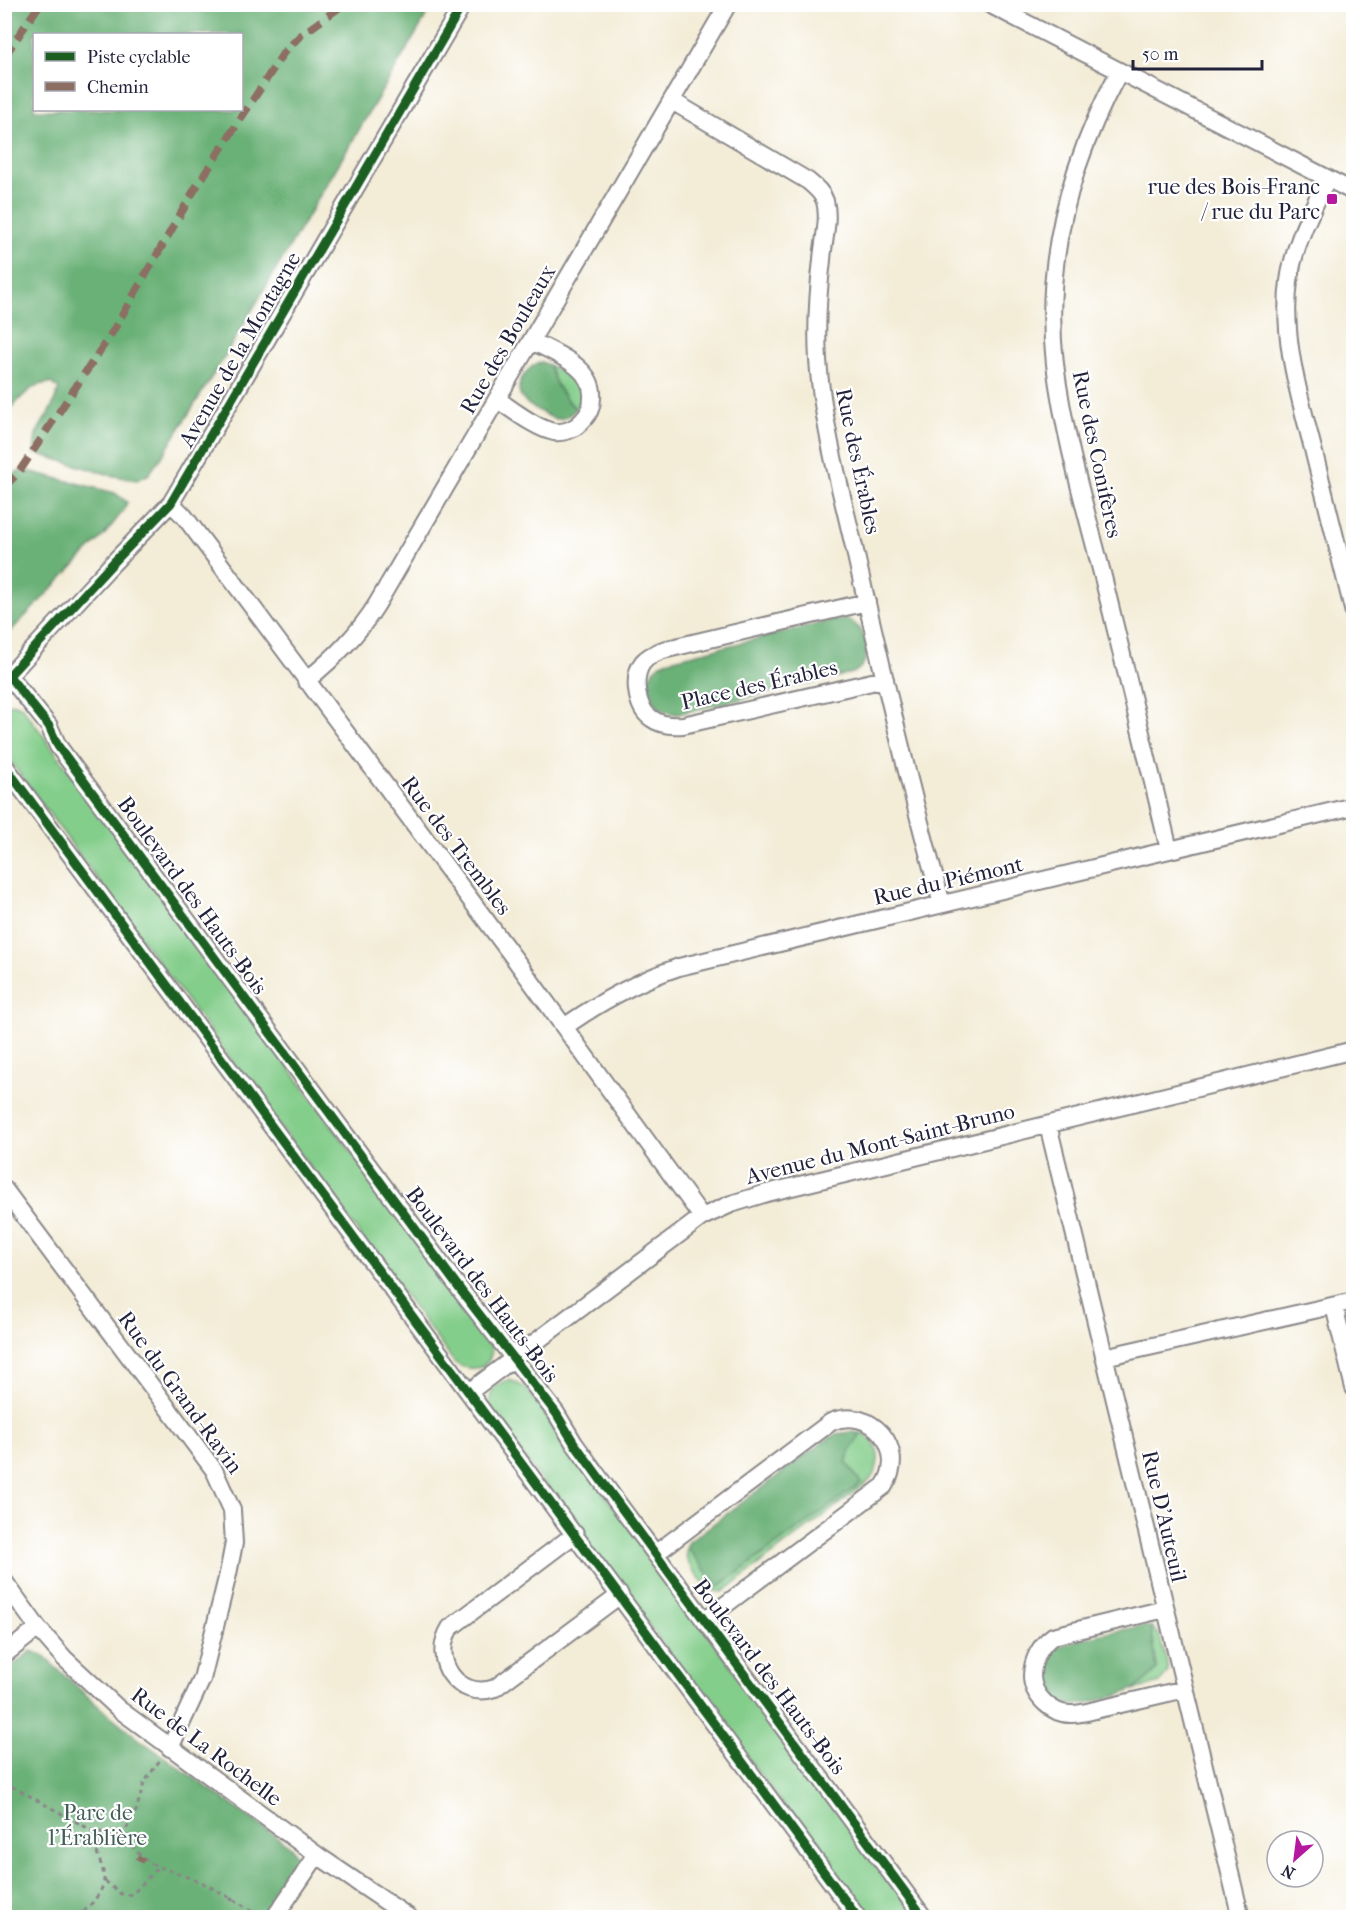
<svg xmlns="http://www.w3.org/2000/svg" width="1358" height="1922" viewBox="0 0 1358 1922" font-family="'IM FELL French Canon',serif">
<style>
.green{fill:#84ce8b;stroke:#537863;stroke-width:1.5}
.forest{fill:#6bb177;stroke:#466a59;stroke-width:1.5;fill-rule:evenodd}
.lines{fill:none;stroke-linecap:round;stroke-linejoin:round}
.street-casing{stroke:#8a8789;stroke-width:20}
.path{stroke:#8a8789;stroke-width:3;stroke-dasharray:4.5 4.5;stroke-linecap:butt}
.street{stroke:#fff;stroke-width:16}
.quiet{stroke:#8d6e63;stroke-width:8;stroke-dasharray:15 8;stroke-linecap:butt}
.cycleway-casing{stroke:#fff;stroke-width:13}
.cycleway{stroke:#1b5e20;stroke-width:9}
.poi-dot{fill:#b5179e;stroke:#fff;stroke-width:2}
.labels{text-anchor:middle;stroke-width:4.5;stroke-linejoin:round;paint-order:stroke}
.poi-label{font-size:22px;fill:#22223b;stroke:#fff;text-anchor:end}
.street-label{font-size:22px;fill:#22223b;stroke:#fff}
.park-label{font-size:22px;fill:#445e57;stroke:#fff}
</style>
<rect width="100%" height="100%" fill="#fff"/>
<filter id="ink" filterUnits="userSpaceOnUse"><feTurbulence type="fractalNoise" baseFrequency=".0167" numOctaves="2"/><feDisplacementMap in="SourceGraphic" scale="12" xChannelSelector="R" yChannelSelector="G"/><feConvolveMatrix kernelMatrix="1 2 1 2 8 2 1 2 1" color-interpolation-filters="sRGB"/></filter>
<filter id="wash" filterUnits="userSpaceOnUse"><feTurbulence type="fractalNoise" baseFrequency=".008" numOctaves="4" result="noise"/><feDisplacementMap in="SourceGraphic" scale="24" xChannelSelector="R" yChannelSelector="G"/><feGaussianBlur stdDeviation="1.35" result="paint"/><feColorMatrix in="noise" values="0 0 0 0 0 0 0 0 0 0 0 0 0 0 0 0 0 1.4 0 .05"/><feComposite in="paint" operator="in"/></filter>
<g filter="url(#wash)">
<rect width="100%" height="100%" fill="#f3ecd7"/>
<path class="green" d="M549,365C567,375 592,384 576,409C561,395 555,385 549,365Z
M4,703L16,704L22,707L489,1338C490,1343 493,1349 491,1354C487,1372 465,1371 454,1362L5,754Z
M510,1380L526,1388L917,1917H866L490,1411C488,1394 493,1383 510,1380Z
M862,1433C882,1444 882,1465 869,1481L723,1592L710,1590C700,1577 682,1564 687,1547L718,1587L860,1483L846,1462L851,1449Z
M1151,1627L1159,1634L1167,1663L1168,1671L1160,1683L1133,1690L1157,1670Z"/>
<path class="forest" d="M5,4L433,5L226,354L163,455L148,475L137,480L114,476L34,453L36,434L52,407L59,389L51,383C29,383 20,401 5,414ZM34,34H242V110H34Z
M541,362L549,365C555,385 561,395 576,409C571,414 567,418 560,419C554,420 548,416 543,413C536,409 527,406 523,399C512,385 527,367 541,362Z
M24,470L115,493L127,502L124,510L105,534L5,637V476Z
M847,619C868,629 876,661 853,673L677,714C643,711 637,676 666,661L835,620Z
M850,1432L862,1433L851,1449L846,1462L861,1483L718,1587L687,1547L689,1542L823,1442L837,1434Z
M1144,1626L1151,1627L1157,1670C1149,1676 1141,1686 1132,1690C1122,1695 1084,1705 1074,1705C1044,1705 1031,1667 1055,1649C1069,1639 1125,1629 1144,1626Z
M31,1651L42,1655L96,1704L139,1739L291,1847L296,1856L295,1867L259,1917H5V1672Z"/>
</g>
<g filter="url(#ink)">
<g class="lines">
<g class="street-casing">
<path id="street" d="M989,4L1354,192
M1119,72C1071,161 1043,261 1055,364C1064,437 1086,510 1104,581C1126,670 1148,760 1169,850
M672,101L808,181C815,187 822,192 825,201C830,219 823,242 822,260C818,293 816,327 818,360C823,431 844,500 859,569C885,681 911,794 942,904
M1327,179C1311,212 1294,244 1289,281C1281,341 1301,400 1315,457C1328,509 1341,561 1354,613
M498,400C513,410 537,429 554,432C566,433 576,428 583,420C589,414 592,407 592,398C595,367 554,353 532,341
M171,503L184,516L221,565L514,958L702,1217
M867,602L663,650C655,653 648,656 643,662C632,676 636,708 651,718C660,725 672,726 683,725L885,679
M9,676L49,726L58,746L462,1292L556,1413L574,1443L603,1483L924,1918
M4,681L113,563L171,503L463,4
M306,681C334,658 358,635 377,604L728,4
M4,765L858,1918
M564,1027C600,1002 637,981 679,967L1354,806
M1048,1125L1241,1918
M4,1189L214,1470L232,1510L234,1543L228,1574L202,1679L170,1748
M1334,1306L1354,1388
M1104,1357L1354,1301
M469,1392L702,1217L731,1204L767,1193L1354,1050
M575,1534L450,1628C430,1660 458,1701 495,1688L620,1595
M655,1554L831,1422C870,1405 909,1449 884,1486L705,1620
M4,1581L38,1628L64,1658L120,1710L317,1855L410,1918
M1165,1609L1053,1636C1040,1645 1032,1661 1032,1676C1032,1695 1052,1715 1072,1714C1084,1714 1097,1709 1108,1707C1134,1701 1160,1695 1185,1689
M4,1655L38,1628
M274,1918L317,1855"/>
</g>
<path class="path" d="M4,1782L93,1831L117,1835L126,1839L142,1857L152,1864L203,1883L241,1904L258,1916
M122,1837L136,1811L144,1783L160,1760
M105,1881L121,1894L132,1895L158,1867
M230,1901L234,1896
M77,1918C88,1908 105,1892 104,1877C103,1867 98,1858 96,1848L105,1834"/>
<use href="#street" class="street"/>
<path class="quiet" d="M4,57L40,4
M4,487L19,472L113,331L195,189L284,52L300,36L344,4
M116,1839L117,1835
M139,1861L142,1857"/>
<g class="cycleway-casing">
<path id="cycleway" d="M9,676L49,726L58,746L462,1292L556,1413L574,1443L603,1483L924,1918
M4,681L113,563L171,503L463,4
M4,765L858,1918"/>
</g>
<use href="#cycleway" class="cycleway"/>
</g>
</g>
<rect class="poi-dot" x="1326" y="193" width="12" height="12" rx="3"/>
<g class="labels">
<g class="poi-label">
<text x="1320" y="194">rue des Bois-Franc<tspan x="1320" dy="25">/ rue du Parc</tspan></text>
</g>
<g class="street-label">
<text transform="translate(507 339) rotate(-60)" y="8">Rue des Bouleaux</text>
<text transform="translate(239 349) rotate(-60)" y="8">Avenue de la Montagne</text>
<text transform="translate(1098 454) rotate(78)" y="8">Rue des Conifères</text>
<text transform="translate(859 461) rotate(78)" y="8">Rue des Érables</text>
<text transform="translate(759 684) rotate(-13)" y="8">Place des Érables</text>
<text transform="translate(457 845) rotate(53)" y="8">Rue des Trembles</text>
<text transform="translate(948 880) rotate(-13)" y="8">Rue du Piémont</text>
<text transform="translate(193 895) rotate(54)" y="8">Boulevard des Hauts-Bois</text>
<text transform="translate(880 1143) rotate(-14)" y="8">Avenue du Mont-Saint-Bruno</text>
<text transform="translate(483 1284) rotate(53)" y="8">Boulevard des Hauts-Bois</text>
<text transform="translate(181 1392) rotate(54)" y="8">Rue du Grand-Ravin</text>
<text transform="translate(1165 1516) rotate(77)" y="8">Rue D'Auteuil</text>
<text transform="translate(770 1676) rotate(53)" y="8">Boulevard des Hauts-Bois</text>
<text transform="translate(207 1746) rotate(37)" y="8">Rue de La Rochelle</text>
</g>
<g class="park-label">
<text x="98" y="1820">Parc de<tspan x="98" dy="25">l'Érablière</tspan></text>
</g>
</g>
<rect width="1358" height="1922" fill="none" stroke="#fff" stroke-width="24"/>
<rect x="33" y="33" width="210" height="78" fill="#ffffff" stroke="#a7a7b1" stroke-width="1.5"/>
<rect x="45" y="52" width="30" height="9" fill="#1b5e20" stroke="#a7a7b1" stroke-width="1.5"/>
<text x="87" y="63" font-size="18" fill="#22223b">Piste cyclable</text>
<rect x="45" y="82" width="30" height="9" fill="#8d6e63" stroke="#a7a7b1" stroke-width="1.5"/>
<text x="87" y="93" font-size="18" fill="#22223b">Chemin</text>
<g transform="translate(1295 1859) rotate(208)"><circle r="28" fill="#ffffff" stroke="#a7a7b1" stroke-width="1.5"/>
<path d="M0-4.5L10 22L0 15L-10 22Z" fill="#b5179e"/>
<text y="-9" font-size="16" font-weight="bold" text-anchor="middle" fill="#22223b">N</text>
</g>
<path d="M1133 60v9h129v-9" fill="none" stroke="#22223b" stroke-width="3"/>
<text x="1142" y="60" font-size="18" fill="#22223b" stroke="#ffffff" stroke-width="4.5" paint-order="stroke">50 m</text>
</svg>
